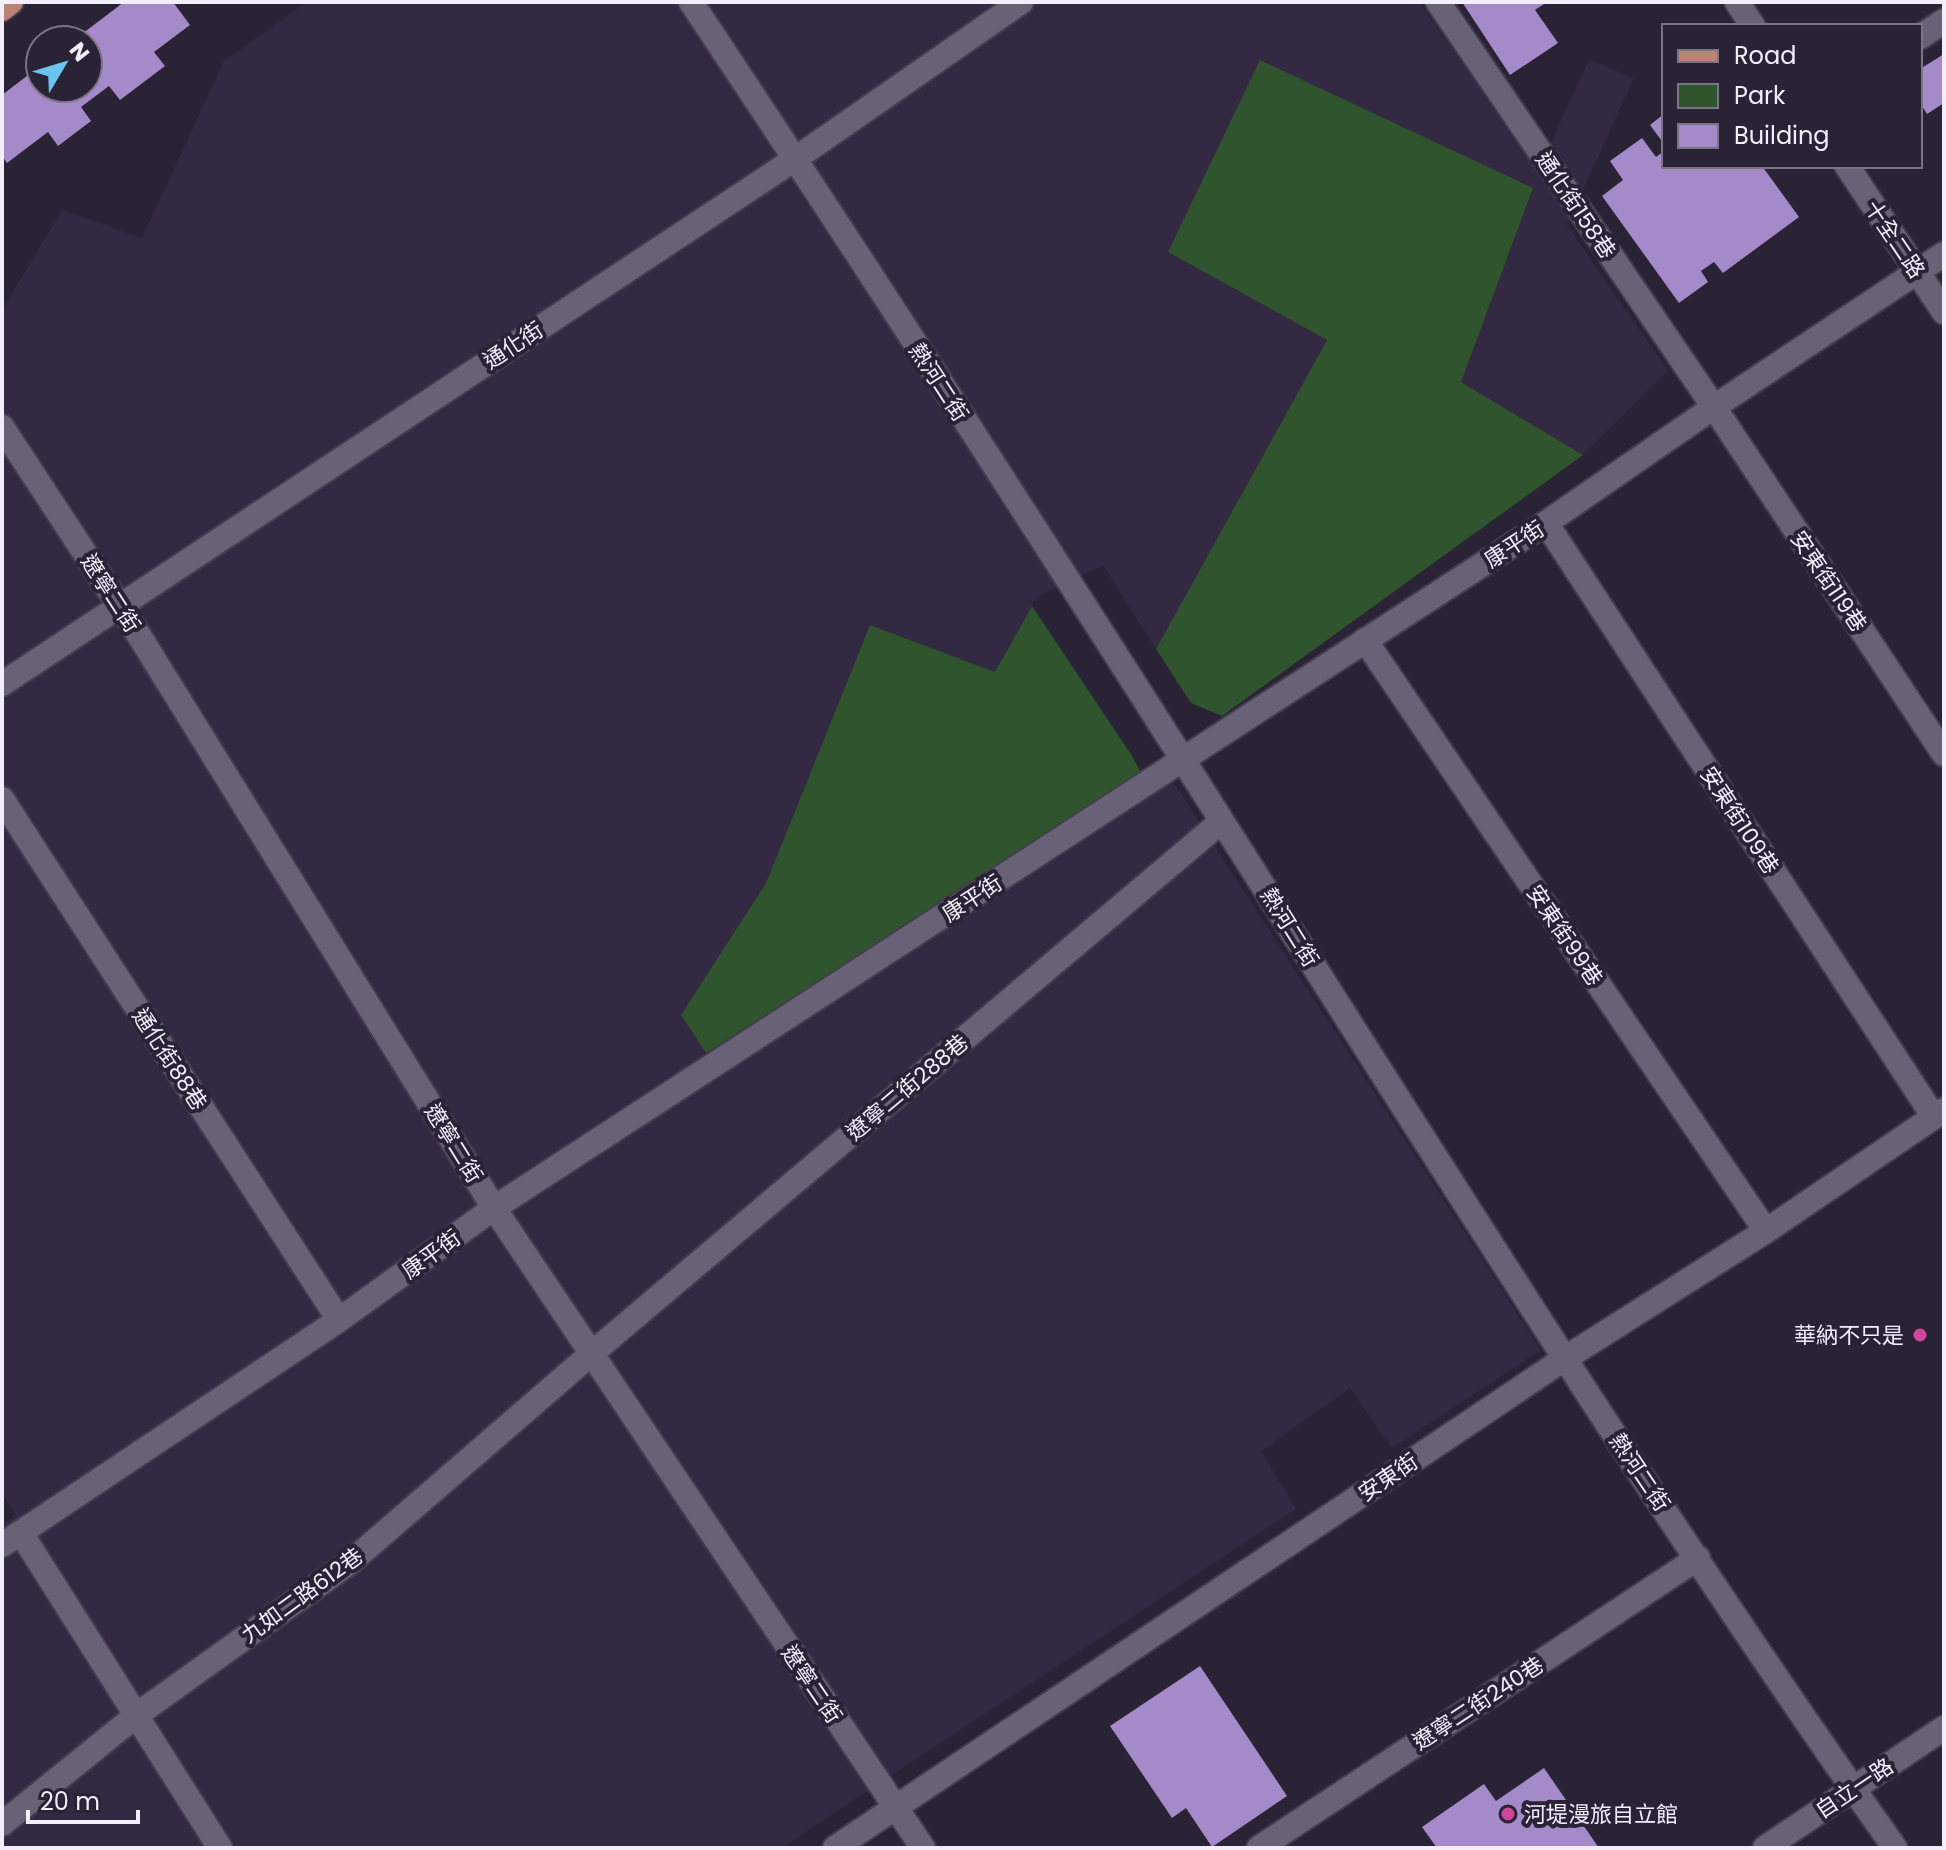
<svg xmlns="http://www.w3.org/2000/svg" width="1946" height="1850" viewBox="0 0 1946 1850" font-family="Poppins,'Noto Sans TC',sans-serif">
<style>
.built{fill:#342942}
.green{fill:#30542d}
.building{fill:#a48ac9}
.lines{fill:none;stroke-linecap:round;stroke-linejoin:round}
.minor-casing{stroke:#443d4d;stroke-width:28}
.major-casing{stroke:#443d4d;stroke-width:28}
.minor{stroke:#696176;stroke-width:24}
.major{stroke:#bb8275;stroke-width:24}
.hotel-dot{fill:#d1479c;stroke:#2a2235;stroke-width:3}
.labels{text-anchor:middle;stroke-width:8;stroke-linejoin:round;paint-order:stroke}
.street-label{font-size:22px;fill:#f3eefb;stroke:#2a2235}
.poi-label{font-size:22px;fill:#f3eefb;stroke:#2a2235;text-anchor:end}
</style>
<rect width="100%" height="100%" fill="#2a2235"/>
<path class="built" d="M307,2H1419L1538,170L1589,60L1634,78L1567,225L1668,371L1583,455L1461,382L1168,252L1327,340L1156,649L1103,565L1037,597L995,672L870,625L766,883L681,1015L706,1053L1161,763L1541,1350L1392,1448L1350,1388L1261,1451L1296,1509L781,1848H2V1524L16,1515L2,1494V310L62,210L142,238L224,61Z"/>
<path class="green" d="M1260,60L1533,188L1461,382L1583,455L1222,716L1191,703L1156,649L1327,340L1168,252Z
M1032,606L1132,756L1142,775L706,1053L681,1015L766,883L870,625L995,672Z"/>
<path class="building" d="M124,2H173L190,25L154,52L165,66L120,100L109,86L81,107L91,121L58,146L48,132L7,163L2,156V95L40,66V88H88V40H74Z
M1462,2H1547L1535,10L1558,43L1510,75Z
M1944,54V103L1927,114L1920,103V69Z
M1664,114V144L1650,125Z
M1642,138L1656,157L1664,151V166H1762L1799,217L1723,273L1714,262L1701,271L1708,282L1679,303L1602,196L1623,180L1610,161Z
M1200,1666L1287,1796L1212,1847L1186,1808L1172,1818L1110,1726Z
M1544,1768L1599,1848H1437L1422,1827L1484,1784L1496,1801Z"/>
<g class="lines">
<g class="minor-casing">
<path id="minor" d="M691,2C902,318 1107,639 1310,960C1500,1259 1690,1559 1895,1848
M1438,2L1714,407L1944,754
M1737,2L1753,26
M1920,37L1944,21
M1847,166L1944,312
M2,427L140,637L494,1208L923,1848
M1546,523L1934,1117
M1365,640L1766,1231
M2,684L795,159L1021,2
M2,799L339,1320
M21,1533L220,1848
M2,1545L339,1320L494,1208L1546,523L1714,407L1944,254
M2,1824L138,1714L353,1560L591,1354L1222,821
M835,1848L1564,1359L1766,1231L1944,1110
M1259,1848L1698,1558
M1765,1848L1944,1728"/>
</g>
<g class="major-casing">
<path id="major" d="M2,9L11,2"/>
</g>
<use href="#minor" class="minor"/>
<use href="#major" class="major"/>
</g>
<g class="hotel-dot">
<circle cx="1920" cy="1335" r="8"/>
<circle cx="1508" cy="1814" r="8"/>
</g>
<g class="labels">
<g class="street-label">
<text transform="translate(1576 205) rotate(56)" y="8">通化街158巷</text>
<text transform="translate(1895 239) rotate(56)" y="8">十全二路</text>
<text transform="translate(513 345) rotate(-33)" y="8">通化街</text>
<text transform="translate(939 382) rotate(57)" y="8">熱河二街</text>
<text transform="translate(1514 544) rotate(-33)" y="8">康平街</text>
<text transform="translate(1829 581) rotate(56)" y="8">安東街119巷</text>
<text transform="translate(111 593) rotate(57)" y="8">遼寧二街</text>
<text transform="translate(1740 820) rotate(57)" y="8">安東街109巷</text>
<text transform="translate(972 898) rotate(-33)" y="8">康平街</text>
<text transform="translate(1290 927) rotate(58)" y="8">熱河二街</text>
<text transform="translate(1565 935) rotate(56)" y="8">安東街99巷</text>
<text transform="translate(170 1059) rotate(57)" y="8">通化街88巷</text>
<text transform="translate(907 1087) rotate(-40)" y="8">遼寧二街288巷</text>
<text transform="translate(454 1143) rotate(58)" y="8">遼寧二街</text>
<text transform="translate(431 1254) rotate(-36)" y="8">康平街</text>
<text transform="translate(1640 1472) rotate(56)" y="8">熱河二街</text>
<text transform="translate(1388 1477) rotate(-34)" y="8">安東街</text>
<text transform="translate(302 1595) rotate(-36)" y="8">九如二路612巷</text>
<text transform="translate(812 1684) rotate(56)" y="8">遼寧二街</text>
<text transform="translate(1478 1703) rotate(-33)" y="8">遼寧二街240巷</text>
<text transform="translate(1854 1788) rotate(-34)" y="8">自立一路</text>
</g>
<g class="poi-label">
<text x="1904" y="1343">華納不只是</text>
<text x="1524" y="1822" text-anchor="start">河堤漫旅自立館</text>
</g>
</g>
<rect width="1946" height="1850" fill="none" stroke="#f3eefb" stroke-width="8"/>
<rect x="1662" y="24" width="260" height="144" fill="#2a2235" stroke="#7a7484" stroke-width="2"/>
<rect x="1678" y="50" width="40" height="12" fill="#bb8275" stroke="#7a7484" stroke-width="2"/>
<text x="1734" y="64" font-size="24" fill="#f3eefb">Road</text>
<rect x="1678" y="84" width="40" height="24" fill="#30542d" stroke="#7a7484" stroke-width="2"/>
<text x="1734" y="104" font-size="24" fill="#f3eefb">Park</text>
<rect x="1678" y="124" width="40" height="24" fill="#a48ac9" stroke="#7a7484" stroke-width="2"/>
<text x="1734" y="144" font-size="24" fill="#f3eefb">Building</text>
<g transform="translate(64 64) rotate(52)"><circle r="38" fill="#2a2235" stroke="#7a7484" stroke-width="2"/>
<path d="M0-6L14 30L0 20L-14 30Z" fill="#6ac3f1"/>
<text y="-12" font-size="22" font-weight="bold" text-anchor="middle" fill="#f3eefb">N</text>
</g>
<path d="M28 1810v12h110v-12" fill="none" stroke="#f3eefb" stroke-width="4"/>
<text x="40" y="1810" font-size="24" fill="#f3eefb" stroke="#2a2235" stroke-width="6" paint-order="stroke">20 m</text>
</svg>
